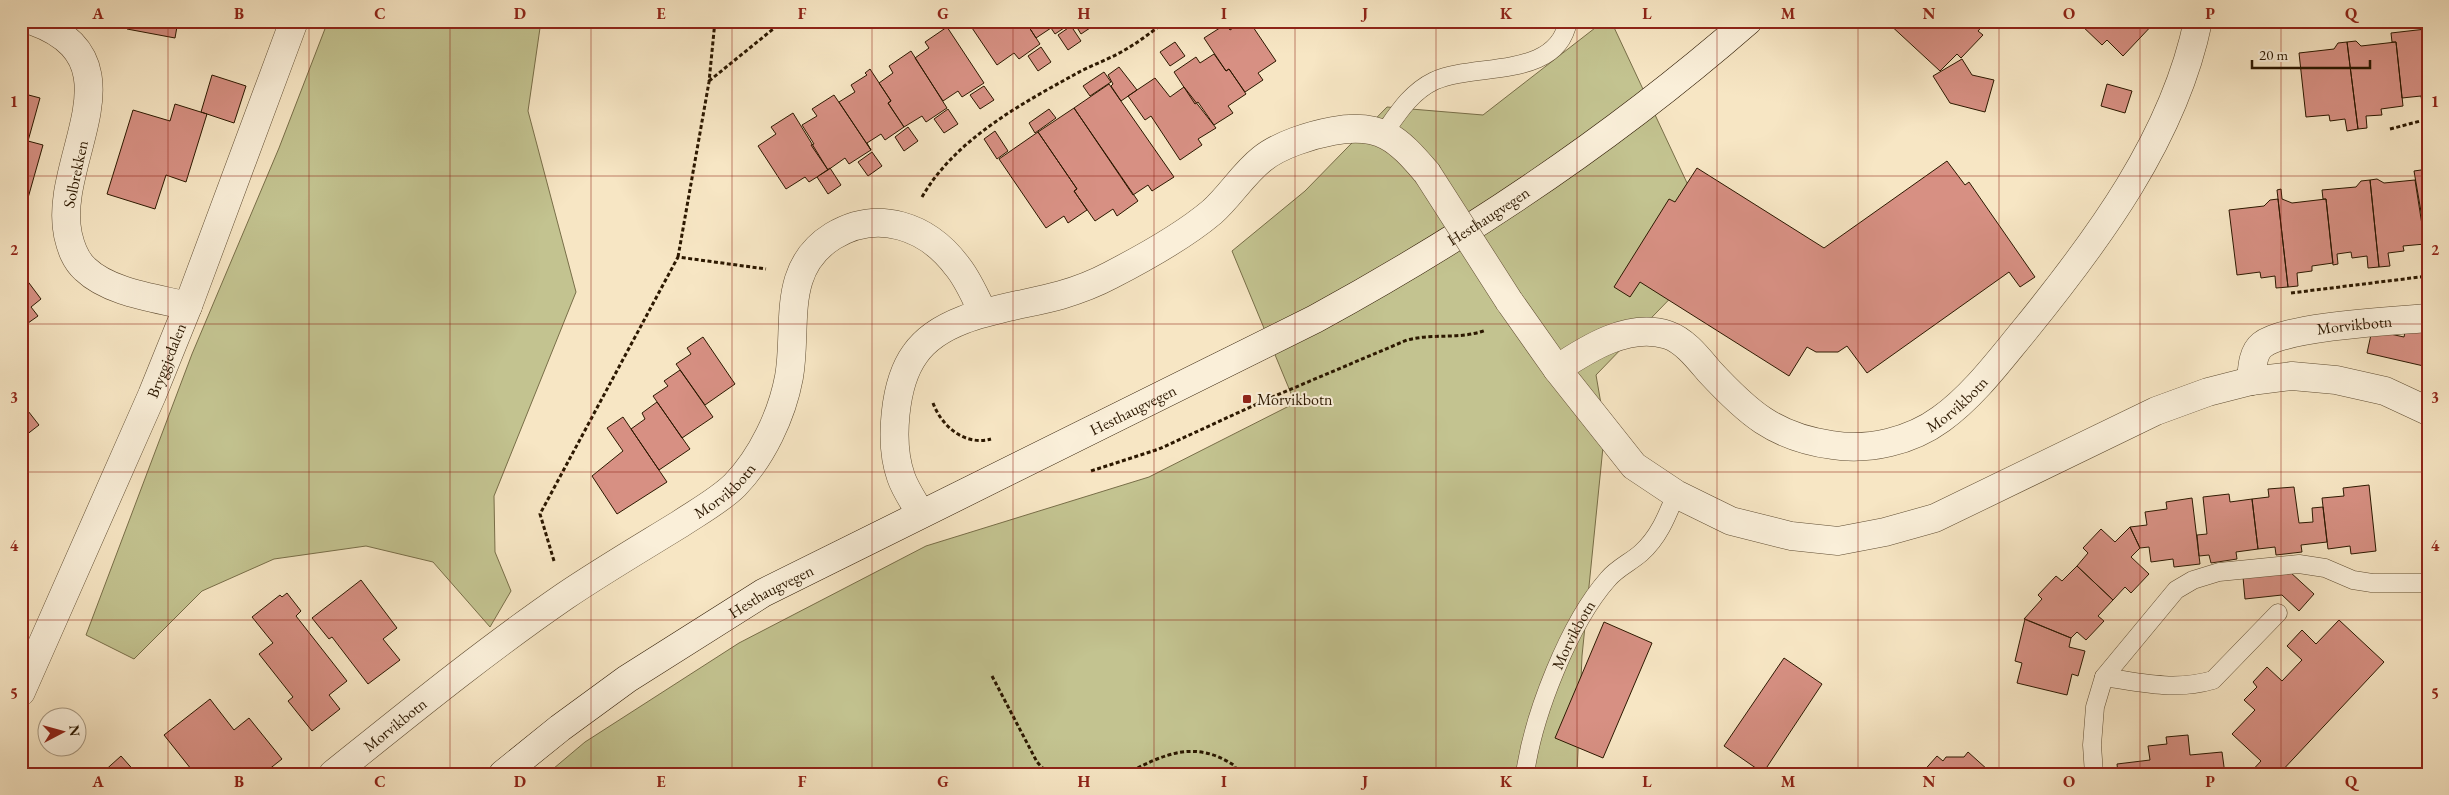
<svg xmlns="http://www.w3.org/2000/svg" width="2449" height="795" viewBox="0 0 2449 795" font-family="'EB Garamond',serif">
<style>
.green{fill:#c3c390;stroke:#786e48}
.building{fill:#d79083;stroke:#2c1800}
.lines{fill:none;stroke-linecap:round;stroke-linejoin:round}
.service-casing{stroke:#5f4c31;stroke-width:19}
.minor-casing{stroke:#5f4c31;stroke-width:29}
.secondary-casing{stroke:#2c1800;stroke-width:29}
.path{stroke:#2c1800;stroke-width:3;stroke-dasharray:4 2.5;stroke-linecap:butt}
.service{stroke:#faefd9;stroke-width:18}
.minor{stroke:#faefd9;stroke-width:28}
.secondary{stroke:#faefd9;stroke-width:28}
.minor-bridge-casing{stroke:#5f4c31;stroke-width:29;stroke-linecap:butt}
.minor-bridge{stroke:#faefd9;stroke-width:28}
.grid{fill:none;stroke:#8f2418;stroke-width:1;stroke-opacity:0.55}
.poi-dot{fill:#8f2418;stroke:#faefd9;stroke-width:2}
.labels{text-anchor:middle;stroke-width:4;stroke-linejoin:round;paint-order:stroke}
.street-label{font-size:16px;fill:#2c1800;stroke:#faefd9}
.poi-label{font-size:16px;fill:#2c1800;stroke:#faefd9;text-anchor:start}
.neatline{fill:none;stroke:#8f2418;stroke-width:2}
.grid-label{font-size:16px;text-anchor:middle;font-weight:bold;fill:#8f2418}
</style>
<rect width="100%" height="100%" fill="#f7e6c4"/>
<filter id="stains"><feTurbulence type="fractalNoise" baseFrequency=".004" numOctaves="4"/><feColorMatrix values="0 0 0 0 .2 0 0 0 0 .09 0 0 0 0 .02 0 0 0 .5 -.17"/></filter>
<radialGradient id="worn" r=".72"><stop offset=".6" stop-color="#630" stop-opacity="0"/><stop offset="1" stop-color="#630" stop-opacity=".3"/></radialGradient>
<path class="green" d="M328,21H541L528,111L576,292L494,496L495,552L511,591L490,627L433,562L366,546L274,559L202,591L134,659L86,635L192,354L279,148Z
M1604,21H1611L1718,249L1596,375L1605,427L1582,656L1577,774H547L585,742L739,643L926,546L1149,477L1295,403L1232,251L1305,191L1387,107L1483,115Z"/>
<path class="building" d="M128,21H178L175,38L127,29Z
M1025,21H1073V22L1055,34L1051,28L1036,38Z
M1025,21L1040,44L1019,59L1014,53L997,65L968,22Z
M1073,21H1114L1104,28L1099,22L1081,34Z
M1244,21H1249L1276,61L1258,73L1263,80L1245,92L1229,69L1226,71L1204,38L1226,24L1230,30Z
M1987,21L1978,31L1983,35L1961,58L1957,54L1940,71L1887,22Z
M2080,21H2156L2123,56L2107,40L2102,45L2079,23Z
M1071,26L1081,41L1068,50L1058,35Z
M947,27L984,83L962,97L958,91L943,101L915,58L929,48L925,42Z
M2428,27V101L2422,102L2421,96L2402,98L2396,42H2392L2391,33L2426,29Z
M2356,41L2361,46L2396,42L2403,106L2381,109L2382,115L2366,116L2367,128L2358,129L2347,42Z
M1175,42L1185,56L1170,66L1160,52Z
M2347,42L2358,129L2347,131L2345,119L2330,121L2329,115L2306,117L2299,53L2334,49L2338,43Z
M1041,47L1051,62L1038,71L1028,56Z
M911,51L947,108L926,122L922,116L904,127L888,103L891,101L879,83L893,73L889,66Z
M1214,54L1226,71L1229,69L1246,94L1228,106L1233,113L1214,125L1198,102L1195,104L1174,72L1196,57L1200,63Z
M1962,59L1972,75L1994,80L1985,112L1950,103L1933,76Z
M1119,67L1137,90L1121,101L1111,86L1113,84L1108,75Z
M870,69L891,101L888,103L904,127L885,140L881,134L867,143L871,150L839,102L855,92L851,85L867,75L865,73Z
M1104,72L1111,82L1090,96L1083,86Z
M212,75L246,86L234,123L201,112Z
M1155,78L1170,97L1184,87L1216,128L1198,139L1202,145L1180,160L1151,116L1145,120L1128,96Z
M1109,84L1174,177L1152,191L1148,185L1133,195L1074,108Z
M2107,84L2132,91L2125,113L2101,106Z
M984,86L994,100L980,109L970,95Z
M21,93L40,98L28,141L43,145L28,198L21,196Z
M834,95L871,150L849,164L845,158L828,170L811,145L814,144L802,125L817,116L812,109Z
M175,104L207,114L186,182L166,175L155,209L107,194L133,110L170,121Z
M1074,108L1138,201L1117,216L1113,209L1095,221L1074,191L1077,189L1038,132Z
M948,109L958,124L944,133L934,119Z
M1049,109L1056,118L1035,133L1029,123Z
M793,113L828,170L809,182L805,177L786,189L758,146L776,134L771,127Z
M908,127L918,141L904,151L895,137Z
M995,131L1008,151L997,159L984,139Z
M1038,132L1077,189L1074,191L1087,210L1068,223L1064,216L1046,228L999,159Z
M872,152L882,166L868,176L858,162Z
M1947,161L1965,185L1969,182L2035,277L2020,287L2009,272L1867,373L1847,346L1838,352H1816L1807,347L1789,376L1640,282L1630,297L1614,287L1669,199L1675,202L1697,168L1824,248Z
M830,168L841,185L828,194L817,177Z
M2428,169V235H2425L2414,171Z
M2377,179L2384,183L2415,180L2425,244L2403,246L2404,251L2388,253L2390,266L2379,267L2370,180Z
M2370,180L2379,267L2368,268L2367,256L2352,258L2351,252L2337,254L2338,264L2333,265L2326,199H2323L2322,190L2356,187L2361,181Z
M2281,189L2282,199L2292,203L2326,199L2333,263L2312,266V271L2297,273L2298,286L2288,287L2277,190Z
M2278,199L2288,287L2276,288L2275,276L2261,278L2260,272L2237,275L2229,210L2264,206L2270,200Z
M26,279L41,299L31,307L38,316L21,328V283Z
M2407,323L2428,328V367L2367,353L2372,330L2404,337Z
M703,337L735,384L705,405L676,364L691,354L687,348Z
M680,370L713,417L682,438L653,396L668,386L664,381Z
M21,402L39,425L21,439Z
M657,402L690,449L659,470L631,429L645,419L642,413Z
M623,417L667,482L617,514L592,476L623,451L607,428Z
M2369,485L2376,551L2351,554L2350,546L2328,549L2322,498L2344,496L2343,488Z
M2294,487L2299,523L2313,522L2312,508L2323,507L2327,542L2301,545L2302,552L2276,555L2275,547L2258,549L2252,499L2269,497L2268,489Z
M2229,494L2230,502L2252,499L2258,549L2236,552L2237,559L2211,563L2209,555L2199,556L2197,535L2207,534L2203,497Z
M2192,498L2200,564L2174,567L2173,559L2151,562L2149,547L2140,548L2130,527L2147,525L2145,512L2167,509L2166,502Z
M2130,527L2140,548L2131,557L2149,574L2131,593L2125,587L2113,600L2077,566L2088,553L2083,548L2101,529L2115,542Z
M2077,566L2113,600L2098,616L2104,621L2086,640L2077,632L2071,638L2024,619L2042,599L2038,595L2056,576L2062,581Z
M2290,572L2314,594L2299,611L2282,595L2245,599L2243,577Z
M361,580L397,628L383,639L400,660L368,684L332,637L329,639L312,618Z
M287,593L301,611L296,616L347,681L329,695L340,709L312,731L288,701L293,697L259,654L273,643L252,617L280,595L282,597Z
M2025,619L2071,638L2069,647L2085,651L2078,676L2072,674L2067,695L2017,683L2022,663L2015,661Z
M2339,620L2384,662L2279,774H2249L2261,761L2232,734L2255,710L2244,700L2257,687L2253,682L2267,667L2282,681L2302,660L2287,646L2302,630L2316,644Z
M1604,622L1652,643L1603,758L1555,738Z
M1784,658L1822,684L1763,773L1724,746Z
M210,699L234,730L249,718L282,759L263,774H195L164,735Z
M2188,735L2190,755L2222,752L2225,774H2118L2117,764L2150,760L2148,746L2167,744L2166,737Z
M1968,752L1988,770L1984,774H1921L1937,756L1943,761L1946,757H1964Z
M121,756L137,774H101Z"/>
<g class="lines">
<g class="service-casing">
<g id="service">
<path d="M1384,133C1398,113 1411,92 1434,81C1476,62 1557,80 1568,21"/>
<path d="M2104,677C2141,683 2176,691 2213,680L2278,613"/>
<path id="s1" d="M1525,774C1533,716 1569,623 1608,579C1617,568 1631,562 1641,553C1659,537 1667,516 1676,494"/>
<path d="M2094,774L2092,745L2095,707L2104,677L2176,590L2193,580L2219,572L2299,564L2325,568L2353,580L2372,583H2428"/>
</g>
</g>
<g class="minor-casing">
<g id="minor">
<path d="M33,21C144,61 52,160 68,235C71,248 75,260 85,269C110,293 156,298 188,306"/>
<path d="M1509,301L1557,369L1634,466L1676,494L1731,521L1791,536L1838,541L1885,532L1935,518L2156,411L2208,392L2251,381L2292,376L2336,380L2385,391L2428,411"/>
<path id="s2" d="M1557,369C1587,349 1629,322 1668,335C1685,341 1698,358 1709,371C1747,412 1774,437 1832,445C1869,451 1911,441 1941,419C1973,396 1999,361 2023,332C2097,241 2174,138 2198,21"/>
<path id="s3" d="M2251,381C2252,370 2252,353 2262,345C2286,326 2393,321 2428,318"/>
<path d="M921,514C914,502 905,489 901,477C889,443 894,383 915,354C944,312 1016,308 1061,295C1078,290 1096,283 1111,275C1142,259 1186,234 1212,212C1230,196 1243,174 1262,159C1279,145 1311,135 1333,131C1381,122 1398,139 1427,173"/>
<path id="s4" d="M21,692L152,395L188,306L294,21"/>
<path id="s5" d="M333,774C409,713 485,651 565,596C602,571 641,548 680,524C698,512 720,500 735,485C762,457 782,415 789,377C798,326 780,269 833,236C878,209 927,226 957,266C968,279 975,297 983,312"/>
</g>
</g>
<g class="secondary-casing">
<g id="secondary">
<path id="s6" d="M503,774L560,728L627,679L763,593L1315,319C1469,235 1615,137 1748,21"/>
</g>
</g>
<path class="path" d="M709,81L783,21
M2390,129L2428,119
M922,197C956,138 1023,103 1081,71C1095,64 1109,59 1123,51C1138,43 1152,31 1167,21
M678,257L709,82L715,21
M2291,293L2428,276
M933,403C942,427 965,446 991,439
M1091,471L1159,449L1270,398L1407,340C1434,333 1460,340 1486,330
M554,561L540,514L678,257L766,269
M992,676L1037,762L1048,774
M1126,774C1164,754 1195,739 1235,766L1236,774"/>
<use href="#service" class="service"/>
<use href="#minor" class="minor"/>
<use href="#secondary" class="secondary"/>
<g class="minor-bridge-casing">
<path id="minor-bridge" d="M1427,173L1509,301"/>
</g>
<use href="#minor-bridge" class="minor-bridge"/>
</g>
<path class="grid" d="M168,21V774M309,21V774M450,21V774M591,21V774M732,21V774M872,21V774M1013,21V774M1154,21V774M1295,21V774M1436,21V774M1577,21V774M1717,21V774M1858,21V774M1999,21V774M2140,21V774M2281,21V774M21,176H2428M21,324H2428M21,472H2428M21,620H2428"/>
<rect class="poi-dot" x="1242" y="394" width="10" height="10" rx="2.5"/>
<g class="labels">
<g class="street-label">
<text transform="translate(75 174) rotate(-78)" y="6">Solbrekken</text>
<text dy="6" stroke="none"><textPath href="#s6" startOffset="1135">Hesthaugvegen</textPath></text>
<text dy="6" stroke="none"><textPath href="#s3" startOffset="134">Morvikbotn</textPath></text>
<text dy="6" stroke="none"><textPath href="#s4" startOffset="362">Bryggjedalen</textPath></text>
<text dy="6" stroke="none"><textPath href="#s2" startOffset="459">Morvikbotn</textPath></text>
<text dy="6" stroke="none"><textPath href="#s6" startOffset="730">Hesthaugvegen</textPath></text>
<text dy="6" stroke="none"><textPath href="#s5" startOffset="484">Morvikbotn</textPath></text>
<text dy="6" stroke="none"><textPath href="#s6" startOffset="325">Hesthaugvegen</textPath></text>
<text dy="6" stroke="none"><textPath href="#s1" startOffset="148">Morvikbotn</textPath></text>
<text dy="6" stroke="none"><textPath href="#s5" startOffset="79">Morvikbotn</textPath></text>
</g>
<g class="poi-label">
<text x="1257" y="405">Morvikbotn</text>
</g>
</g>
<rect width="2449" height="795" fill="none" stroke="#f7e6c4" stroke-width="55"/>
<g transform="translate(62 732) rotate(84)"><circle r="24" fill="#faefd9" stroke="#a89982"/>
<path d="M0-4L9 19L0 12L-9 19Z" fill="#8f2418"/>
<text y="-8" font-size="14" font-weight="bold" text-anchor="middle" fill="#2c1800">N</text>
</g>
<path d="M2252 60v8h118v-8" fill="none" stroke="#2c1800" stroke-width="2.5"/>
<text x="2259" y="60" font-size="15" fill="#2c1800" stroke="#faefd9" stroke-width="4" paint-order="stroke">20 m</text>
<rect x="28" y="28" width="2394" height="740" class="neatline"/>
<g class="grid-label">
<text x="98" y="19">A</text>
<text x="239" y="19">B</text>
<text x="380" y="19">C</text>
<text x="520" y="19">D</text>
<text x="661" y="19">E</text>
<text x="802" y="19">F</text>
<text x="943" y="19">G</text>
<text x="1084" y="19">H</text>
<text x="1224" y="19">I</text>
<text x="1365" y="19">J</text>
<text x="1506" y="19">K</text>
<text x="1647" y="19">L</text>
<text x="1788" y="19">M</text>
<text x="1929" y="19">N</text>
<text x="2069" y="19">O</text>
<text x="2210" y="19">P</text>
<text x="2351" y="19">Q</text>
<text x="14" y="107">1</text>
<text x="2435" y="107">1</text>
<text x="14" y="255">2</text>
<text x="2435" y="255">2</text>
<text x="14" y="403">3</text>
<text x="2435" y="403">3</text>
<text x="14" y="551">4</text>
<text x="2435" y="551">4</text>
<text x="14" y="699">5</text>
<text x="2435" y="699">5</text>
<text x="98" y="787">A</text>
<text x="239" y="787">B</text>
<text x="380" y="787">C</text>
<text x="520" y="787">D</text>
<text x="661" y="787">E</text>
<text x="802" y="787">F</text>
<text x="943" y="787">G</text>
<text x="1084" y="787">H</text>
<text x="1224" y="787">I</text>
<text x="1365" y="787">J</text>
<text x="1506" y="787">K</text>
<text x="1647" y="787">L</text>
<text x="1788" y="787">M</text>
<text x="1929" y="787">N</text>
<text x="2069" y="787">O</text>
<text x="2210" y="787">P</text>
<text x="2351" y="787">Q</text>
</g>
<rect width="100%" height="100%" filter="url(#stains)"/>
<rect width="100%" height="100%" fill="url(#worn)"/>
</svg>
